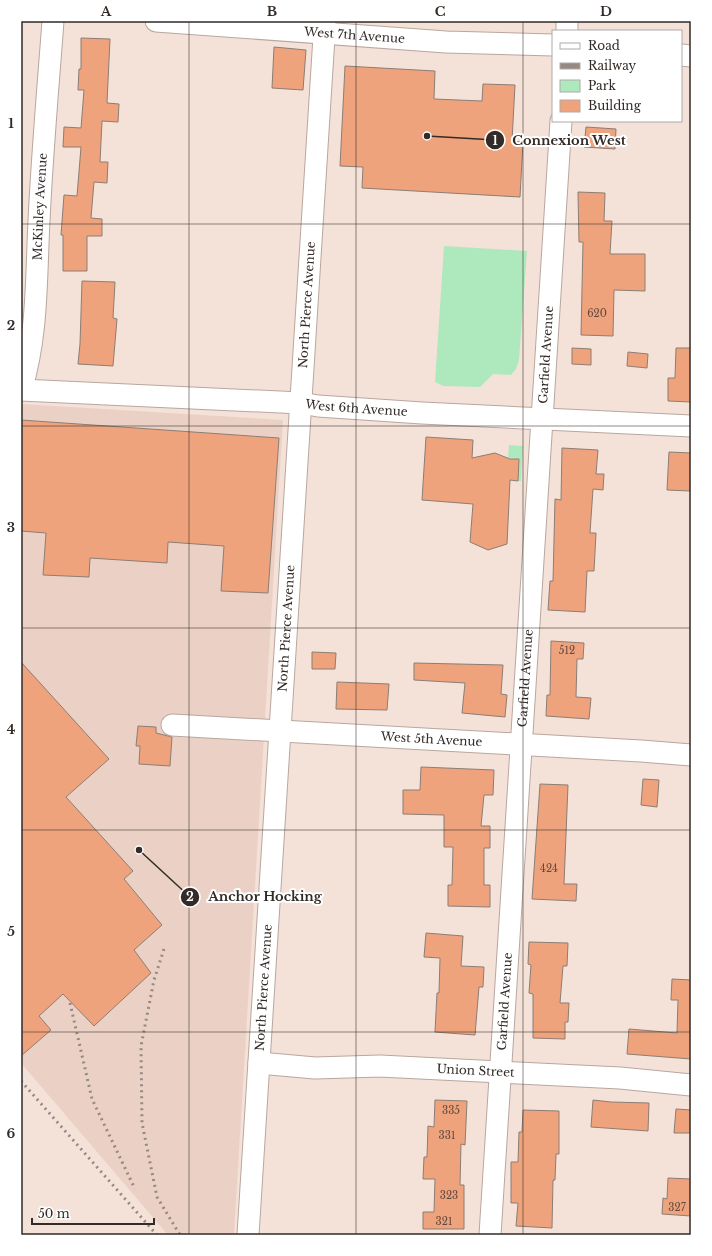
<svg xmlns="http://www.w3.org/2000/svg" width="712" height="1256" viewBox="0 0 712 1256" font-family="'Libre Baskerville',serif">
<style>
.built{fill:#ebd1c5}
.green{fill:#aee9bd}
.building{fill:#eea37d;stroke:#8d7d74}
.lines{fill:none;stroke-linecap:round;stroke-linejoin:round}
.minor-casing{stroke:#b9a79f;stroke-width:23}
.minor{stroke:#fff;stroke-width:21}
.rail{stroke:#968982;stroke-width:3;stroke-dasharray:2 4;stroke-linecap:butt}
.grid{fill:none;stroke:#322b27;stroke-width:1;stroke-opacity:0.55}
.labels{text-anchor:middle;stroke-width:4;stroke-linejoin:round;paint-order:stroke}
.number-label{font-size:10px;fill:#61493c}
.street-label{font-size:12px;fill:#322b27;stroke:#fff}
.leader{fill:none;stroke:#322b27;stroke-width:1.5}
.callout-dot{fill:#322b27;stroke:#fff;stroke-width:1.5}
.mark-label{font-size:12px;text-anchor:middle;font-weight:bold;fill:#fff}
.callout-label{font-size:13px;text-anchor:middle;font-weight:bold;fill:#322b27;stroke:#fff;stroke-width:4;stroke-linejoin:round;paint-order:stroke}
.neatline{fill:none;stroke:#322b27;stroke-width:1.5}
.grid-label{font-size:13px;text-anchor:middle;font-weight:bold;fill:#322b27}
</style>
<rect width="100%" height="100%" fill="#f4e1d8"/>
<path class="built" d="M21,404L283,420L234,1235H168L21,1063Z"/>
<path class="green" d="M444,246L527,251L519,360L516,369L511,375L493,374L480,387L443,386L435,382Z
M509,445L523,446L521,481H518L519,459L508,458Z"/>
<path class="building" d="M81,38L110,39L107,103L119,104L118,122L102,121L100,162H108L107,183L94,182L91,218L102,219V236H87V271H63V235H61L64,195L77,196L81,147H63L64,127L81,128L84,90H78L79,69H81Z
M274,47L306,50L303,90L272,88Z
M345,66L435,71L434,99L482,101L483,84L515,85L512,141L523,142L520,197L362,188L363,167L340,166Z
M586,127L616,129L615,149L584,147Z
M578,192L605,193L604,221H612L610,254H645V291L614,290L613,336L581,335L583,242H579Z
M82,281L115,282L113,318L117,319L113,366L78,364L80,344Z
M572,348L591,349V365L572,364Z
M676,348H691V402L668,401V378H675Z
M628,352L648,354L647,368L627,366Z
M21,420L279,438L268,593L221,591L224,546L168,542L167,563L90,558L89,577L43,575L46,533L21,531Z
M426,437L473,440L472,458L495,453L510,459H519L518,481L510,480L507,544L488,550L470,542L473,504L422,500Z
M562,448L598,450L596,474H604L603,490L593,489L590,533H596L594,571H587L585,612L548,610L550,581H553L555,499L561,500Z
M669,452L691,453L690,491L667,490Z
M551,641L584,643L583,659H577L576,697L591,698L589,719L546,716L547,695H550Z
M312,652L336,653L335,669H312Z
M21,662L109,759L66,797L133,871L124,879L162,925L134,950L151,973L94,1026L63,994L39,1016L51,1030L21,1056Z
M414,663L503,665L501,694L507,695L505,717L462,713L465,683L414,680Z
M337,682L389,684L387,710L336,709Z
M138,726L156,727V733L172,737L170,766L139,764L140,746H136Z
M421,767L494,770L493,795H484L481,826H490V848H484V885H490V907L448,906V885H452L453,847H444V815L403,814V790H420Z
M643,779L659,780L657,807L641,805Z
M540,784L568,785L564,884H577L576,901L532,899Z
M426,933L463,936L461,966L484,967L483,987H479L475,1035L435,1032L437,993H439L440,958L424,957Z
M529,942L568,943L567,966H563L560,1003H569L568,1022H565V1039L533,1038V994L529,993L531,965L528,964Z
M672,979L691,980V1059L627,1054L629,1029L677,1033L678,1000H671Z
M435,1100L467,1101L465,1145L461,1144L460,1185H464V1229H423V1212H434L435,1179H423L424,1157H427L428,1126L434,1127Z
M593,1100L611,1102L649,1103L648,1131L591,1127Z
M676,1109L691,1110V1133H674Z
M523,1110L559,1111V1154H556L555,1180H553L552,1228L516,1226L518,1203H511V1162H518L519,1132H522Z
M668,1178L691,1179V1216L662,1214L663,1198L667,1199Z"/>
<g class="lines">
<g class="minor-casing">
<g id="minor">
<path id="s1" d="M156,21L446,42L553,45"/>
<path d="M567,31V21"/>
<path d="M681,55L691,56"/>
<path id="s2" d="M21,390L301,403L318,406L422,413L691,426"/>
<path id="s3" d="M21,390C38,335 36,278 39,221C42,155 48,88 53,21"/>
<path id="s4" d="M172,725L641,751L691,755"/>
<path id="s5" d="M259,1063L315,1068L380,1066L620,1078L691,1085"/>
<path id="s6" d="M248,1235L325,21"/>
<path id="s7" d="M490,1235L561,121"/>
</g>
</g>
<use href="#minor" class="minor"/>
<path class="rail" d="M164,949L154,980L141,1046L142,1123L157,1197L180,1235
M70,1003L92,1099L135,1189
M21,1081L157,1235"/>
</g>
<path class="grid" d="M189,21V1235M356,21V1235M523,21V1235M21,224H691M21,426H691M21,628H691M21,830H691M21,1032H691"/>
<g class="labels">
<g class="number-label">
<text x="597" y="317">620</text>
<text x="567" y="654">512</text>
<text x="549" y="872">424</text>
<text x="451" y="1114">335</text>
<text x="447" y="1139">331</text>
<text x="449" y="1199">323</text>
<text x="677" y="1211">327</text>
<text x="444" y="1225">321</text>
</g>
<g class="street-label">
<text dy="4" stroke="none"><textPath href="#s1" startOffset="199">West 7th Avenue</textPath></text>
<text dy="4" stroke="none"><textPath href="#s3" startOffset="185">McKinley Avenue</textPath></text>
<text dy="4" stroke="none"><textPath href="#s6" startOffset="932">North Pierce Avenue</textPath></text>
<text dy="4" stroke="none"><textPath href="#s7" startOffset="882">Garfield Avenue</textPath></text>
<text dy="4" stroke="none"><textPath href="#s2" startOffset="336">West 6th Avenue</textPath></text>
<text dy="4" stroke="none"><textPath href="#s6" startOffset="608">North Pierce Avenue</textPath></text>
<text dy="4" stroke="none"><textPath href="#s7" startOffset="558">Garfield Avenue</textPath></text>
<text dy="4" stroke="none"><textPath href="#s4" startOffset="260">West 5th Avenue</textPath></text>
<text dy="4" stroke="none"><textPath href="#s6" startOffset="248">North Pierce Avenue</textPath></text>
<text dy="4" stroke="none"><textPath href="#s7" startOffset="234">Garfield Avenue</textPath></text>
<text dy="4" stroke="none"><textPath href="#s5" startOffset="217">Union Street</textPath></text>
</g>
</g>
<path class="leader" d="M427 136L495 140M139 850L190 897"/>
<g class="callout-dot">
<circle cx="427" cy="136" r="4"/>
<circle cx="139" cy="850" r="4"/>
<circle cx="495" cy="140" r="10"/>
<circle cx="190" cy="897" r="10"/>
</g>
<g class="mark-label">
<text x="495" y="145">1</text>
<text x="190" y="901">2</text>
</g>
<g class="callout-label">
<text x="569" y="145">Connexion West</text>
<text x="265" y="901">Anchor Hocking</text>
</g>
<rect width="712" height="1256" fill="none" stroke="#ffffff" stroke-width="44"/>
<rect x="552" y="30" width="130" height="92" fill="#ffffff" stroke="#adaaa9"/>
<rect x="560" y="43" width="20" height="6" fill="#ffffff" stroke="#adaaa9"/>
<text x="588" y="50" font-size="12" fill="#322b27">Road</text>
<rect x="560" y="63" width="20" height="6" fill="#968982" stroke="#adaaa9"/>
<text x="588" y="70" font-size="12" fill="#322b27">Railway</text>
<rect x="560" y="80" width="20" height="12" fill="#aee9bd" stroke="#adaaa9"/>
<text x="588" y="90" font-size="12" fill="#322b27">Park</text>
<rect x="560" y="100" width="20" height="12" fill="#eea37d" stroke="#adaaa9"/>
<text x="588" y="110" font-size="12" fill="#322b27">Building</text>
<path d="M32 1218v6h122v-6" fill="none" stroke="#322b27" stroke-width="2"/>
<text x="38" y="1218" font-size="12" fill="#322b27" stroke="#ffffff" stroke-width="3" paint-order="stroke">50 m</text>
<rect x="22" y="22" width="668" height="1212" class="neatline"/>
<g class="grid-label">
<text x="106" y="16">A</text>
<text x="272" y="16">B</text>
<text x="440" y="16">C</text>
<text x="606" y="16">D</text>
<text x="11" y="128">1</text>
<text x="11" y="330">2</text>
<text x="11" y="532">3</text>
<text x="11" y="734">4</text>
<text x="11" y="936">5</text>
<text x="11" y="1138">6</text>
</g>
</svg>
